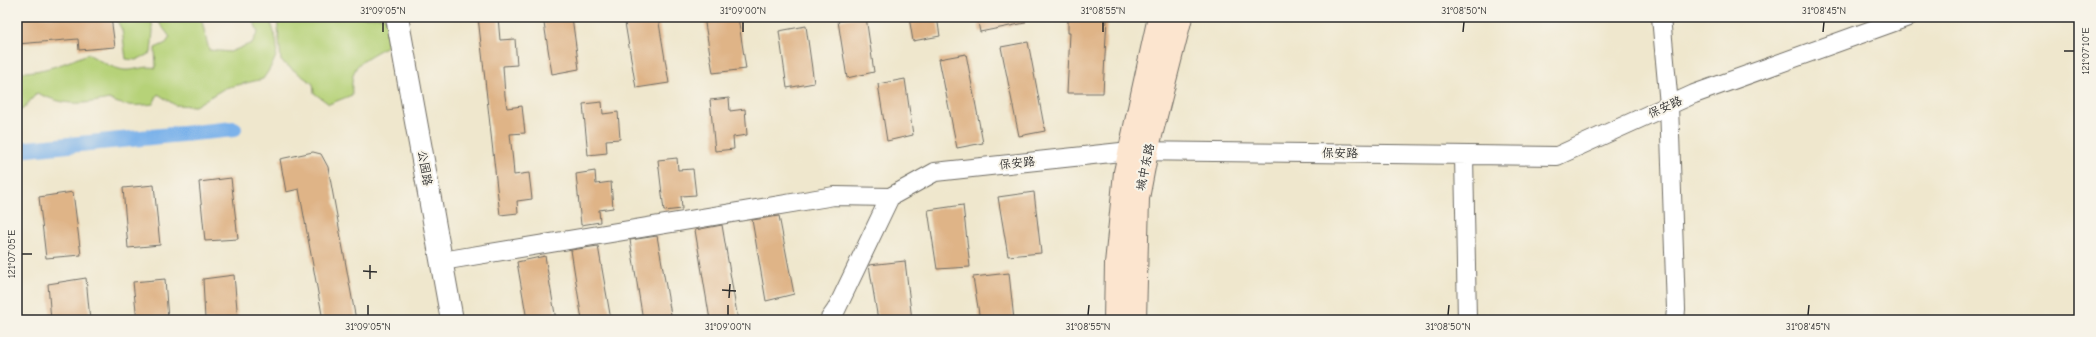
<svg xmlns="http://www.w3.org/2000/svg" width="2096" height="337" viewBox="0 0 2096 337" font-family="'Comic Neue','LXGW WenKai TC',sans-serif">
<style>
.green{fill:#b6d278;stroke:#707e52}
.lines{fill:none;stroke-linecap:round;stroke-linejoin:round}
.canal{stroke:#7bb2ea;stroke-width:16}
.building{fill:#dfb487}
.minor-casing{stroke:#706d64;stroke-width:20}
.tertiary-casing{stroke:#706d64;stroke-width:24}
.secondary-casing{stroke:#706d64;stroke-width:24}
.minor{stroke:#fff;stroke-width:18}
.tertiary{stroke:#fff;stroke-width:22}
.secondary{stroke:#fce5cf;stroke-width:22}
.ticks{fill:none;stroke:#2b2b2b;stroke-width:1.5}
.labels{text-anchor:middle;stroke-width:4;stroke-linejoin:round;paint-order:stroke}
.street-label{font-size:12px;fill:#2b2b2b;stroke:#f7f3e8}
.neatline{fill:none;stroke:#2b2b2b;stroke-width:1.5}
.ticks-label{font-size:10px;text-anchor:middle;fill:#2b2b2b}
</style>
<rect width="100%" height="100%" fill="#f7f3e8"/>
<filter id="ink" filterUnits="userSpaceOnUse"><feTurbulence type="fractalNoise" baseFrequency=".025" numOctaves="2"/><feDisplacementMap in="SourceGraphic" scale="8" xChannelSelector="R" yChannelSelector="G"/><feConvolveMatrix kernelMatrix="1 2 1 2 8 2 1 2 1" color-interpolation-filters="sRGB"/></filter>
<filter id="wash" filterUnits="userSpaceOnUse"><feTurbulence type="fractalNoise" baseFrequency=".012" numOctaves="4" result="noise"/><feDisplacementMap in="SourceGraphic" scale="16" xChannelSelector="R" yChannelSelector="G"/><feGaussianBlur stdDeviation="0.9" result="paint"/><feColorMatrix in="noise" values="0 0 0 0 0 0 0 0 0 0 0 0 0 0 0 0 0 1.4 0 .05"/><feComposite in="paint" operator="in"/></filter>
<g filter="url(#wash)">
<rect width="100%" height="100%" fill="#efe7cd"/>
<path class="green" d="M115,17H151L153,31L151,53L136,60L126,59L122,30Z
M157,17H201L209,50L230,52L252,43L258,32L252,17H269C279,47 282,52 263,79L225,88L195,106L175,105L158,94L153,104C137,106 123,107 109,99C79,105 66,106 37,93L22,110L17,108V72C43,73 65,63 88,54C99,60 111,68 124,70C135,71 144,65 156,68L155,48L166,43L170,37L157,20Z
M277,17H384L389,20L387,46C361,62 350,62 352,95L329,104L314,93L313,84L281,61Z"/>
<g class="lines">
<path class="canal" d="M17,150L234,129"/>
</g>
<g id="blocks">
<path class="building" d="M17,17H111L115,47L79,50L78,39L17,44Z
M478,17H498L500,40L515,39L517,65L503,66L505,96L507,108L522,106L525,133L510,134L513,162L514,175L529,173L532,199L517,201L518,213L500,215Z
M543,17H572L579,69L552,74Z
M624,17H658L669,83L636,88Z
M704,17H738L746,69L713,73Z
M859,17H866L874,72L847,78L838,21Z
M909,17H937L940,36L913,41Z
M977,17H1025V23L980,32Z
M1068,17H1107L1103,93H1067L1070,33H1068Z
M806,26L814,83L787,88L779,31Z
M1028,42L1045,131L1019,136L1001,47Z
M966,54L983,143L957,148L939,59Z
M905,79L913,135L887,141L878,84Z
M729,98L730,111L745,109L747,135L733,137L734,149L715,151L710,100Z
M602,102L603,114L618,112L620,139L606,140L607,153L588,155L583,104Z
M313,152L321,154L328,167L356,320H323L299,189L286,192L280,159Z
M677,158L678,170L693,169L696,195L681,196L682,209L664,211L658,160Z
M595,171L596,184L611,182L613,208L599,210L600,222L581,225L576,174Z
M231,178L238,239L205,241L199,182Z
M154,185L160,245L128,248L123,188Z
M73,192L81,255L46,258L39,197Z
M1034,192L1041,253L1008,256L998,197Z
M963,205L970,267L937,269L928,210Z
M779,216L794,294L766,301L752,220Z
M722,225L738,320H710L695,230Z
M657,236L672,320H643L630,240Z
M598,246L611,320H582L571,250Z
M545,256L556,320H527L517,262Z
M905,261L912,320H878L869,265Z
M1009,273L1014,320H980L973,277Z
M234,275L238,320H205L203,279Z
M86,278L90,320H51L48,284Z
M165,279L168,320H137L133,282Z"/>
</g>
</g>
<g filter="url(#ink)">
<use href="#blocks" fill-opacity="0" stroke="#706d64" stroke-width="1"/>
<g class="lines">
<g class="minor-casing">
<path id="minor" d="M1661,17L1669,105L1676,309L1675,320
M1464,155L1467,320
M442,261L834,196L890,197
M829,320L836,310L890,197L935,172L1130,151L1557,156L1694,94L1908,17"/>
</g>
<g class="tertiary-casing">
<path id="tertiary" d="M397,17L452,320"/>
</g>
<g class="secondary-casing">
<path id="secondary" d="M1115,320L1116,264L1125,172L1159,17
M1135,320L1138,198L1147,151L1181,17"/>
</g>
<use href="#minor" class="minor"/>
<use href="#tertiary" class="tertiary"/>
<use href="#secondary" class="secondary"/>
</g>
</g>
<path class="ticks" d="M383,32V22M743,32V22M1103,32V22M1463,32L1464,22M1823,32L1824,22M2064,51H2074M22,254H32M363,271L377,272M370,279V265M722,290L736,291M729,298L730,284M368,315V305M728,315V305M1088,315L1089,305M1448,315L1449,305M1808,315L1809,305"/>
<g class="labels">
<g class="street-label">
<text transform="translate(1665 107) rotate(-24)" y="4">保安路</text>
<text transform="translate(1340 153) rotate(1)" y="4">保安路</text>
<text transform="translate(1017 163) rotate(-6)" y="4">保安路</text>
<text transform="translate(1145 167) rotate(-78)" y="4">城中东路</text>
<text transform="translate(425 168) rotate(80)" y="4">公园路</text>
</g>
</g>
<rect width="2096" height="337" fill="none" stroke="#f7f3e8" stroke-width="44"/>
<rect x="22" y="22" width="2052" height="293" class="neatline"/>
<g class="ticks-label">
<text x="383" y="14">31°09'05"N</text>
<text x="743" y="14">31°09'00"N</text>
<text x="1103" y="14">31°08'55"N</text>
<text x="1464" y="14">31°08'50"N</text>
<text x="1824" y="14">31°08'45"N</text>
<text transform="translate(2085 51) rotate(-90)" y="4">121°07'10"E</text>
<text transform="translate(11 254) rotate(-90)" y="4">121°07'05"E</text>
<text x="368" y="330">31°09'05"N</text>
<text x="728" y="330">31°09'00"N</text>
<text x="1088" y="330">31°08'55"N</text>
<text x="1448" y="330">31°08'50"N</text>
<text x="1808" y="330">31°08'45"N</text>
</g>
</svg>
